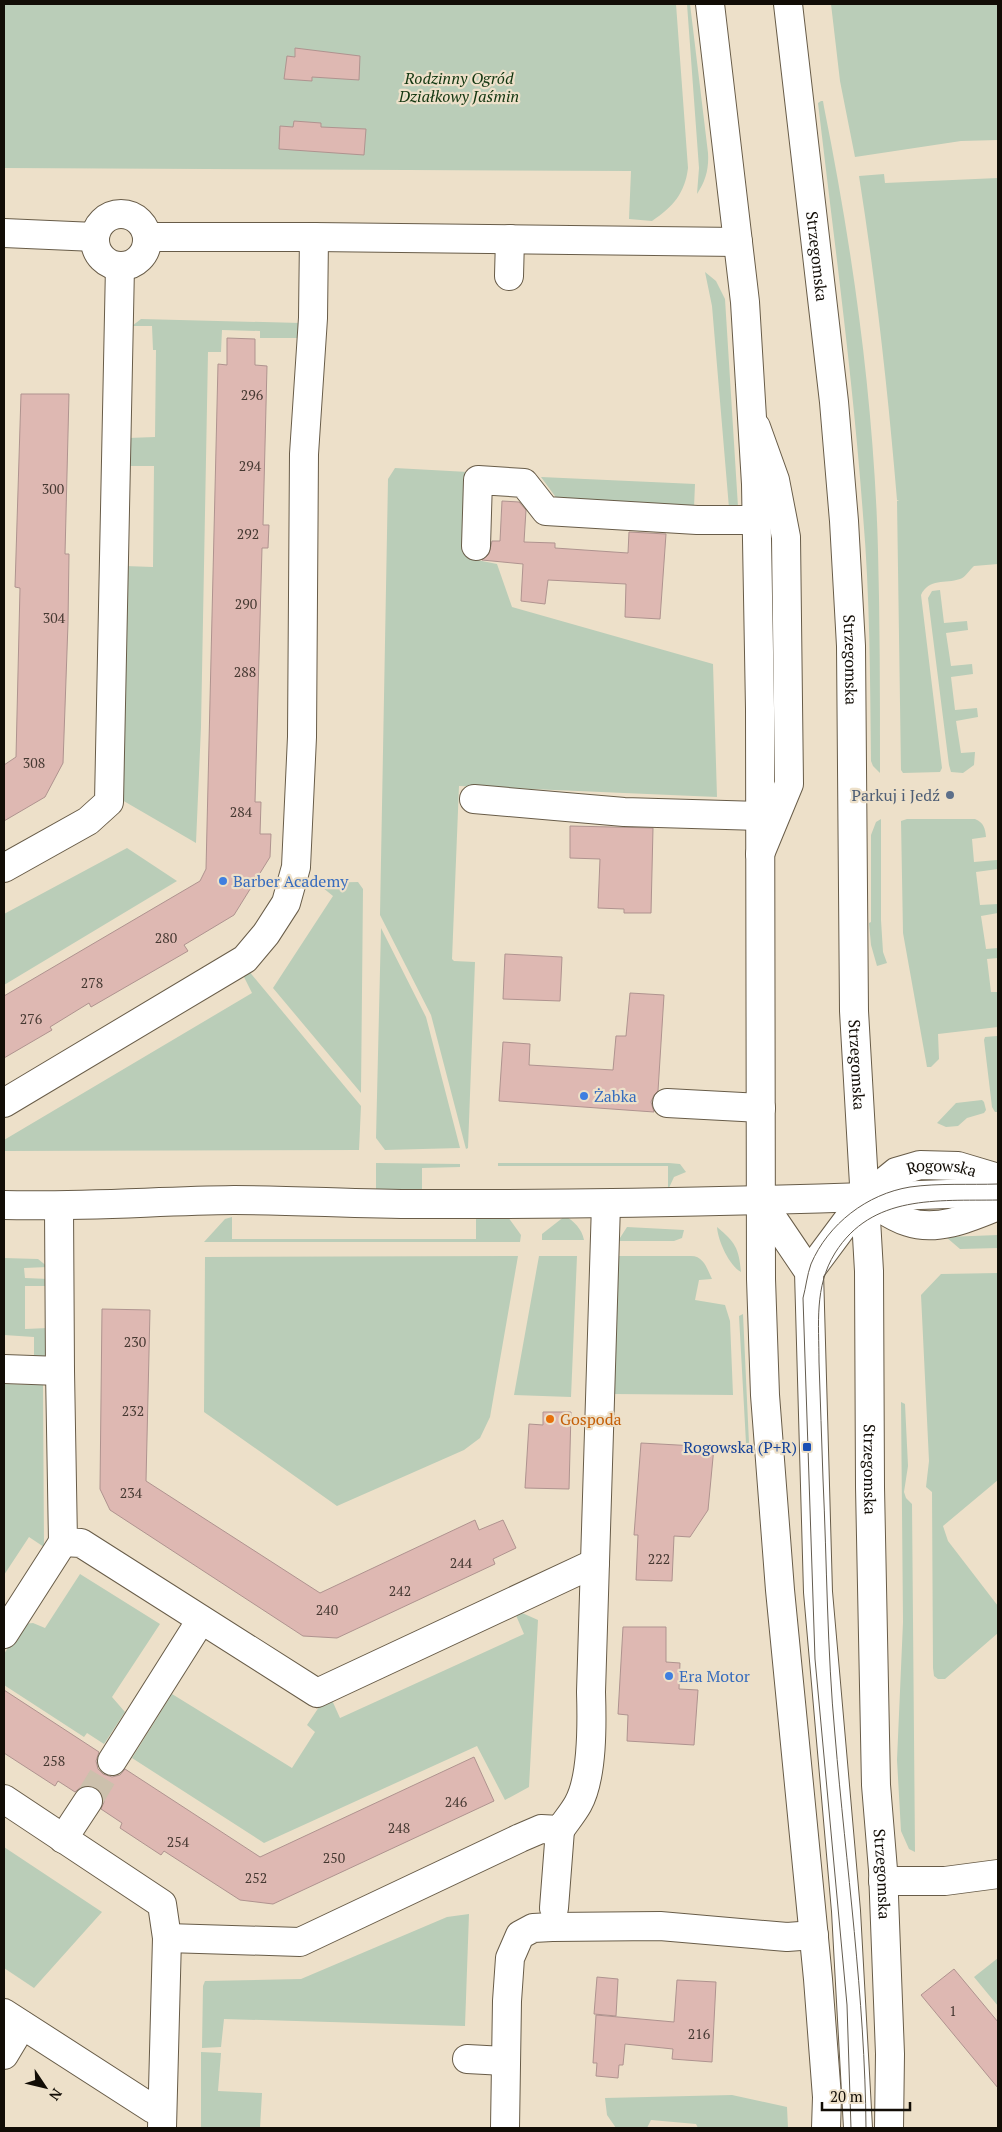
<svg xmlns="http://www.w3.org/2000/svg" width="1002" height="2132" viewBox="0 0 1002 2132" font-family="'PT Serif',serif">
<style>
.green{fill:#bacdb8}
.building{fill:#deb8b2;stroke:#af938f}
.lines{fill:none;stroke-linecap:round;stroke-linejoin:round}
.minor-tunnel{stroke:#ccc0ac;stroke-width:28;stroke-dasharray:28 14;stroke-linecap:butt}
.minor-casing{stroke:#685c48;stroke-width:30}
.major-casing{stroke:#685c48;stroke-width:30}
.minor{stroke:#fff;stroke-width:28}
.major{stroke:#fff;stroke-width:28}
.tram{stroke:#645c4f;stroke-width:1}
.service-dot{fill:#5c6f8a;stroke:#ede0c9;stroke-width:2}
.shop-dot{fill:#3f7fe0;stroke:#ede0c9;stroke-width:2}
.food-dot{fill:#e8710a;stroke:#ede0c9;stroke-width:2}
.transit-dot{fill:#1a4fb4;stroke:#ede0c9;stroke-width:2}
.labels{text-anchor:middle;stroke-width:4.5;stroke-linejoin:round;paint-order:stroke}
.number-label{font-size:14px;fill:#453831}
.park-label{font-size:16px;font-style:italic;fill:#123610;stroke:#ede0c9}
.street-label{font-size:16px;fill:#120d06;stroke:#ede0c9}
.service-label{font-size:16px;fill:#4e5e75;stroke:#ede0c9;text-anchor:end}
.shop-label{font-size:16px;fill:#366cbe;stroke:#ede0c9;text-anchor:start}
.food-label{font-size:16px;fill:#c56008;stroke:#ede0c9;text-anchor:start}
.transit-label{font-size:16px;fill:#164399;stroke:#ede0c9;text-anchor:end}
</style>
<rect width="100%" height="100%" fill="#ede0c9"/>
<path class="green" d="M4,4H676L688,168C685,193 673,207 652,221L629,219L631,171L4,168Z
M687,4H690L708,153C709,168 706,181 697,194L699,168Z
M831,4H998V140L961,141L855,157L840,81Z
M821,101H823L824,107C853,252 874,401 878,550C880,624 880,699 880,773L873,766L871,761C870,679 870,597 863,515C853,378 834,240 818,103Z
M884,174L885,183L998,178V564L974,566C970,569 965,578 960,579C945,584 929,578 921,595L942,768L940,772L903,773L901,770L897,501H899L897,500C888,391 876,284 859,176Z
M705,272L716,281L725,299L738,507L729,508L712,306Z
M141,319L301,323V338H260V331L222,330L221,352H208L201,727L196,843L122,800L125,566L153,567L154,466H128V438L155,437L156,350H153L152,326H132Z
M395,468L468,472L467,558L497,564L512,607L713,664L717,797L459,786L452,959L454,961L475,962L468,1148L466,1149L431,1015L380,915L388,479Z
M541,477L695,484L694,508L560,503Z
M940,590L944,623L967,621L968,630L946,633L951,666L972,664L973,674L951,677L955,710L977,708L978,717L956,721L961,753L975,752L974,765L963,773L951,772L949,765L928,598L932,591Z
M881,819V920L883,952L887,963L877,966L871,945L869,923L871,922V835L876,822Z
M907,819H975C984,823 985,828 986,837L972,839L974,862L997,860L998,869L976,872L980,905L998,904V913L981,916L986,949L998,948V958L987,959L991,992H998V1027L938,1034L939,1059L931,1067H927L903,933L901,821Z
M127,848L177,881L4,985V914Z
M358,882L363,889L361,1093L273,988L333,896L317,883Z
M381,928L426,1017L460,1148L385,1150L376,1138Z
M248,970L361,1106L359,1150L4,1151V1140L252,993L243,975Z
M997,1036L998,1112H995L992,1107L984,1040L985,1037Z
M982,1100L984,1102L986,1110L984,1113L967,1118L958,1126L946,1127L937,1123L956,1103Z
M376,1163L460,1164V1167L422,1168V1190L376,1191Z
M498,1163H669L680,1164L686,1172L674,1177L668,1190V1166H498Z
M476,1216L508,1217L521,1235L520,1242H204L225,1219L232,1217V1239H476Z
M565,1216C574,1221 582,1229 584,1240H542V1234Z
M627,1227L684,1230L682,1238L674,1241H618Z
M717,1227C735,1242 739,1248 741,1272C729,1265 718,1241 717,1227Z
M998,1235V1248L960,1249L946,1237Z
M518,1256L490,1417L480,1438L464,1450L337,1506L204,1412L205,1257Z
M539,1256H577L571,1397L514,1395Z
M615,1256H691C704,1256 707,1269 712,1279L699,1280L695,1300L725,1305L730,1321L733,1395L612,1394Z
M4,1258L38,1259L48,1267L24,1268L25,1278L49,1279V1286H25V1329L48,1328V1354L43,1359H34V1337L4,1335Z
M998,1273V1480L943,1526L948,1541L998,1606V1633L945,1679H938L934,1676L933,1668L932,1492L926,1487L929,1461L921,1295L941,1274Z
M743,1314L749,1443H746L739,1316Z
M4,1384L43,1385L44,1547L29,1537L4,1575Z
M901,1402L905,1404L908,1466L904,1492L906,1498L912,1504L915,1852L909,1849L901,1831L897,1760L903,1622Z
M80,1574L160,1624L112,1697L125,1712L104,1744L87,1733L84,1737L4,1685V1654L23,1624L33,1623L45,1628Z
M520,1612L538,1620L529,1787L505,1800L477,1746L264,1843L132,1758L172,1694L292,1768L315,1732L307,1725L323,1701L331,1698L340,1718L524,1634L515,1613Z
M4,1847L102,1912L34,1988L4,1968Z
M469,1914L465,2026L224,2019L221,2047L202,2048L203,1986L205,1981L301,1979L447,1917Z
M998,1958V2006L974,1977Z
M201,2052L221,2053L218,2091L262,2093L260,2128H201Z
M732,2095L787,2107L788,2128H698L696,2124L651,2120L647,2128H616L607,2115L605,2098Z"/>
<path class="building" d="M295,48L360,56L359,80L312,77V81L284,79L287,56L295,57Z
M294,121L321,123V127L366,129L364,155L279,149L280,126L293,127Z
M227,338L255,339V365L267,366L263,525H269L268,548H262L255,802H261L260,834H271L270,857L234,915L184,945L188,951L91,1007L89,1003L50,1027L52,1030L4,1058V996L200,881L206,869L218,364L227,365Z
M21,394H69L65,554H69L68,623L63,763L45,797L4,821V765L16,757L20,588L15,587Z
M502,501L519,502L526,510L524,542L555,543V548L628,553L629,532L666,534L660,619L625,617L626,584L548,580L545,604L521,601L523,564L482,560L489,554L492,541H500Z
M570,826L653,828L651,913H624V909L598,908L600,859L570,858Z
M505,954L562,957L560,1001L503,999Z
M630,993L664,995L658,1091L654,1095L651,1102L654,1112L499,1101L503,1042L530,1044L529,1065L613,1070L616,1036H626Z
M102,1309L150,1310L146,1481L320,1593L475,1520L479,1530L503,1520L516,1548L493,1559L495,1564L337,1638L303,1636L110,1510L100,1489Z
M543,1412H571L569,1489L525,1488L529,1424L543,1425Z
M641,1443L714,1447L708,1510L690,1537L674,1536L672,1581L636,1580L638,1535H634Z
M623,1627H666V1662L680,1663L679,1689L698,1690L694,1745L627,1741L628,1715L618,1714Z
M4,1690L99,1752L96,1761L98,1769L103,1774L112,1777L120,1775L125,1769L260,1857L474,1757L494,1801L273,1904L240,1900L164,1851L161,1855L120,1828L122,1823L101,1809L104,1802L102,1794L96,1788L89,1785L81,1787L75,1792L58,1781L55,1786L4,1753Z
M954,1969L998,2022V2088L921,1995Z
M597,1977L618,1979L616,2016L594,2014Z
M677,1980L716,1982L712,2062L672,2059L673,2049L625,2044L623,2065H619L618,2078L596,2076L597,2063H593L596,2015L674,2022Z"/>
<g class="lines">
<path class="minor-tunnel" d="M88,1801L112,1761"/>
<g class="minor-casing">
<g id="minor">
<circle cx="121" cy="240" r="26"/>
<path d="M4,233L95,237"/>
<path d="M147,237H314L738,242"/>
<path d="M509,276L510,239"/>
<path d="M756,427L775,480L786,537L789,784L760,854"/>
<path d="M476,546L478,480L524,483L546,511L697,520H756"/>
<path d="M474,799L624,812L760,816"/>
<path d="M4,868L88,821L109,802L120,266"/>
<path d="M4,1103L245,959L266,934L286,903L296,867L302,737L304,454L313,318L314,237"/>
<path d="M667,1103L761,1108"/>
<path d="M864,1198C878,1206 892,1217 908,1222C938,1232 971,1217 998,1206"/>
<path d="M761,1201L809,1272L818,1592L846,1911L858,2128"/>
<path d="M4,1205C81,1207 157,1201 234,1200C295,1200 357,1204 419,1204C612,1205 805,1200 998,1192"/>
<path id="s1" d="M809,1272L864,1198L896,1172L920,1165L958,1166L998,1178"/>
<path d="M4,1369L60,1371L59,1207"/>
<path d="M60,1371L63,1542L81,1543L317,1693L595,1563"/>
<path d="M4,1634L63,1542"/>
<path d="M112,1761L201,1620"/>
<path d="M4,1799L162,1904L167,1938L162,2128"/>
<path d="M63,1839L88,1801"/>
<path d="M883,1881H945L998,1874"/>
<path d="M554,1908L560,1830"/>
<path d="M167,1938L300,1942L520,1838L541,1829L560,1830C566,1821 573,1813 578,1804C593,1777 592,1723 591,1692L606,1204"/>
<path d="M4,2013L153,2109H162"/>
<path d="M4,2055L22,2025"/>
<path d="M467,2059L505,2061"/>
<path d="M505,2128L507,2001L510,1958L520,1935L533,1928L552,1927L660,1926L787,1937L814,1935"/>
</g>
</g>
<g class="major-casing">
<g id="major">
<path d="M710,4L745,302L756,484L760,708L761,1279L765,1395L780,1590L818,1979L827,2097L826,2128"/>
<path id="s2" d="M788,4L834,402L844,521L851,646L854,1011L869,1271L870,1487L876,1785L883,1870L890,2054L889,2128"/>
</g>
</g>
<use href="#minor" class="minor"/>
<use href="#major" class="major"/>
<path class="tram" d="M851,2128L847,2005L815,1659L803,1298C806,1287 807,1275 811,1264C828,1224 867,1194 910,1187C939,1183 969,1185 998,1184
M866,2128C865,1997 846,1866 835,1735C827,1650 827,1564 823,1479C822,1440 820,1401 819,1362C819,1324 814,1287 835,1253C872,1194 937,1201 998,1200"/>
</g>
<circle class="service-dot" cx="950" cy="795" r="5"/>
<g class="shop-dot">
<circle cx="223" cy="881" r="5"/>
<circle cx="584" cy="1096" r="5"/>
<circle cx="669" cy="1676" r="5"/>
</g>
<circle class="food-dot" cx="550" cy="1419" r="5"/>
<rect class="transit-dot" x="802" y="1442" width="10" height="10" rx="2.5"/>
<g class="labels">
<g class="number-label">
<text x="252" y="400">296</text>
<text x="250" y="471">294</text>
<text x="53" y="494">300</text>
<text x="248" y="539">292</text>
<text x="246" y="609">290</text>
<text x="54" y="623">304</text>
<text x="245" y="677">288</text>
<text x="34" y="768">308</text>
<text x="241" y="817">284</text>
<text x="166" y="943">280</text>
<text x="92" y="988">278</text>
<text x="31" y="1024">276</text>
<text x="135" y="1347">230</text>
<text x="133" y="1416">232</text>
<text x="131" y="1498">234</text>
<text x="659" y="1564">222</text>
<text x="461" y="1568">244</text>
<text x="400" y="1596">242</text>
<text x="327" y="1615">240</text>
<text x="54" y="1766">258</text>
<text x="456" y="1807">246</text>
<text x="399" y="1833">248</text>
<text x="178" y="1847">254</text>
<text x="334" y="1863">250</text>
<text x="256" y="1883">252</text>
<text x="953" y="2016">1</text>
<text x="699" y="2039">216</text>
</g>
<g class="park-label">
<text x="459" y="84">Rodzinny Ogród<tspan x="459" dy="18">Działkowy Jaśmin</tspan></text>
</g>
<g class="street-label">
<text dy="6" stroke="none"><textPath href="#s2" startOffset="254">Strzegomska</textPath></text>
<text dy="6" stroke="none"><textPath href="#s2" startOffset="659">Strzegomska</textPath></text>
<text dy="6" stroke="none"><textPath href="#s2" startOffset="1064">Strzegomska</textPath></text>
<text dy="6" stroke="none"><textPath href="#s1" startOffset="180">Rogowska</textPath></text>
<text dy="6" stroke="none"><textPath href="#s2" startOffset="1469">Strzegomska</textPath></text>
<text dy="6" stroke="none"><textPath href="#s2" startOffset="1874">Strzegomska</textPath></text>
</g>
<g class="service-label">
<text x="940" y="801">Parkuj i Jedź</text>
</g>
<g class="shop-label">
<text x="233" y="887">Barber Academy</text>
<text x="594" y="1102">Żabka</text>
<text x="679" y="1682">Era Motor</text>
</g>
<g class="food-label">
<text x="560" y="1425">Gospoda</text>
</g>
<g class="transit-label">
<text x="797" y="1453">Rogowska (P+R)</text>
</g>
</g>
<rect width="1002" height="2132" fill="none" stroke="#120d06" stroke-width="10"/>
<g transform="translate(45 2087) rotate(125)" stroke="#ede0c9" stroke-width="4" paint-order="stroke">
<path d="M0-4L9 19L0 12L-9 19Z" fill="#120d06"/>
<text y="-8" font-size="14" font-weight="bold" text-anchor="middle" fill="#120d06">N</text>
</g>
<path d="M822 2102v8h88v-8" fill="none" stroke="#120d06" stroke-width="2.5"/>
<text x="830" y="2102" font-size="15" fill="#120d06" stroke="#ede0c9" stroke-width="4" paint-order="stroke">20 m</text>
</svg>
